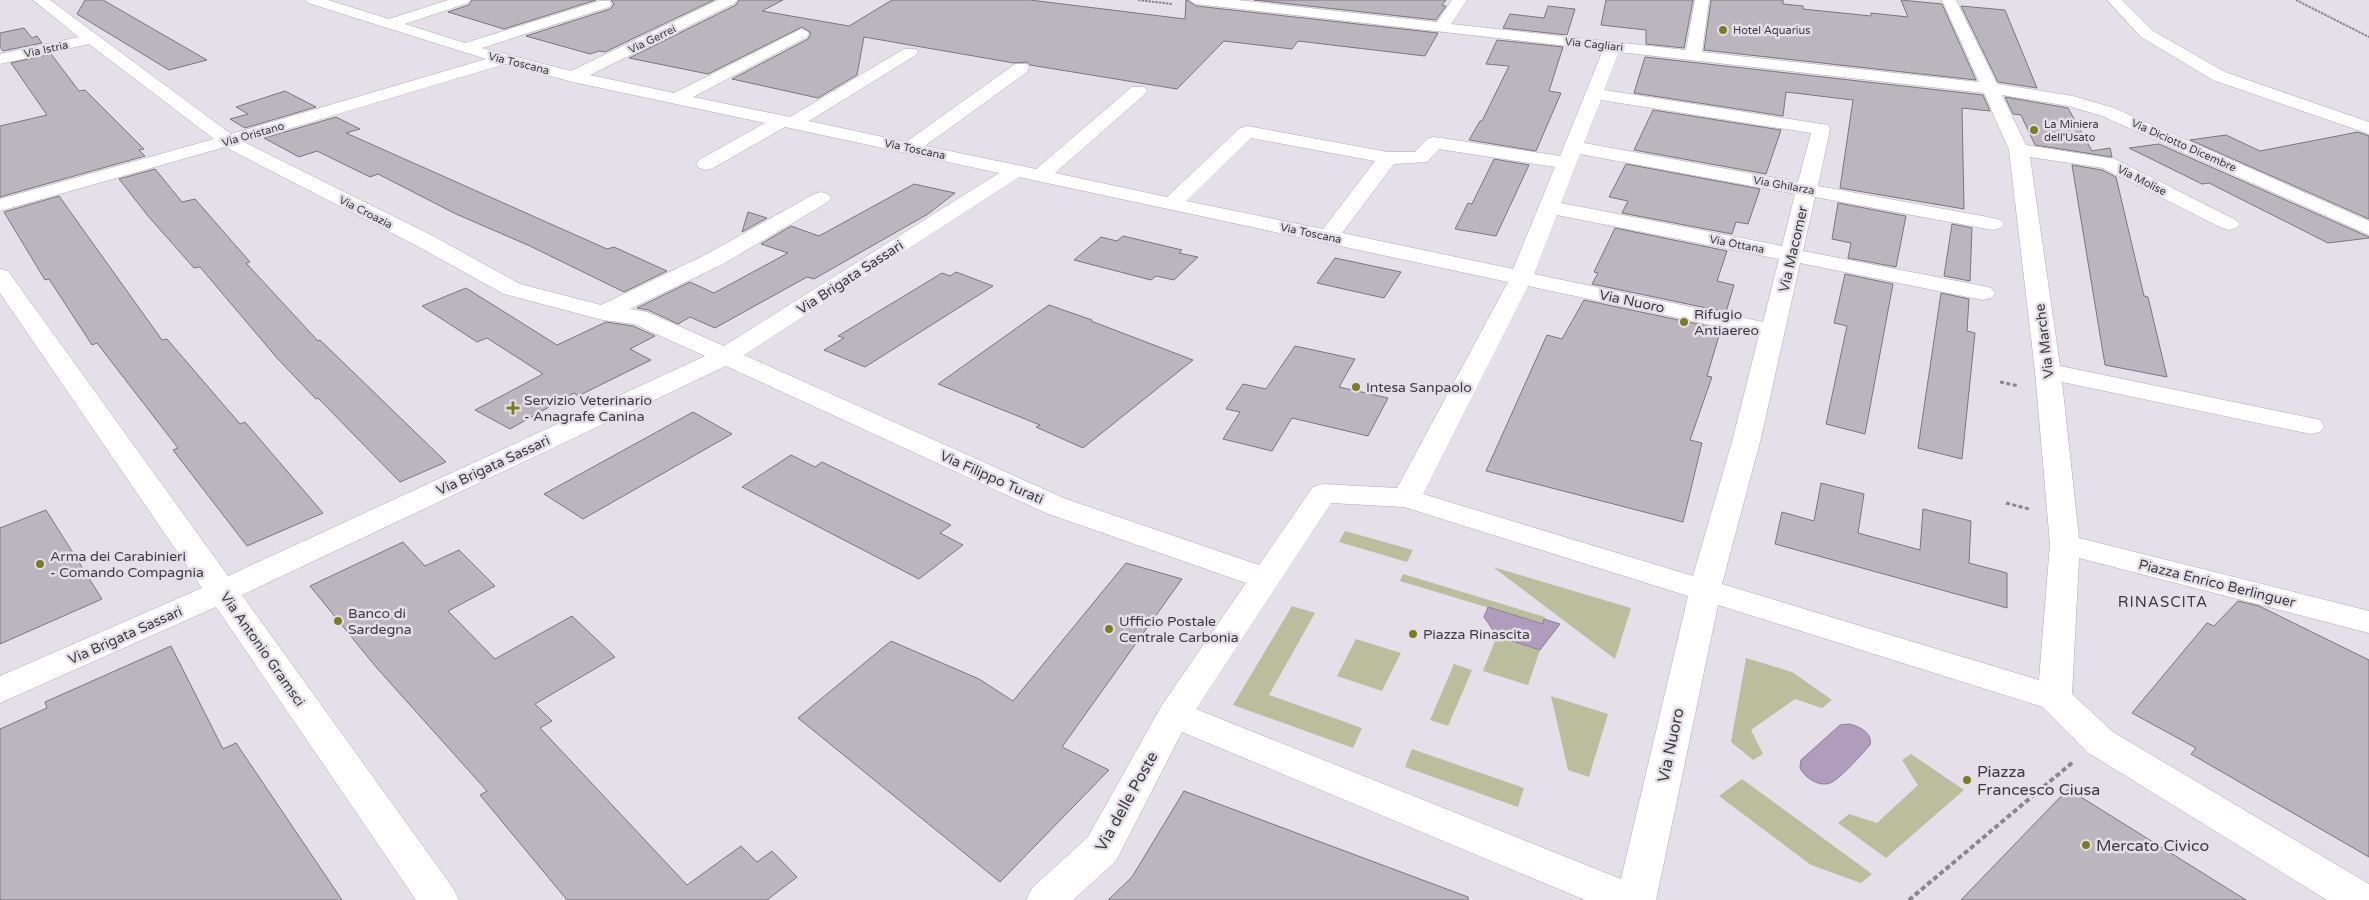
<svg xmlns="http://www.w3.org/2000/svg" width="2369" height="900" viewBox="0 0 2369 900" font-family="'Varela Round',sans-serif">
<style>
.green{fill:#bbbe9d}
.water{fill:#b09cbd;stroke:#8e7f97}
.building{fill:#bbb6be;stroke:#7b767e}
.lines{fill:none;stroke-linecap:round;stroke-linejoin:round}
.minor-casing{stroke:#b1acb4;stroke-width:1}
.path-far2{stroke:#8a878c;stroke-width:2;stroke-dasharray:2.5 1;stroke-linecap:butt}
.path-far1{stroke:#8a878c;stroke-width:3;stroke-dasharray:4 2.5;stroke-linecap:butt}
.path{stroke:#8a878c;stroke-width:4;stroke-dasharray:5 3;stroke-linecap:butt}
.minor{fill:#fff;fill-rule:evenodd}
.poi-dot{fill:#797d27;stroke:#e4dfe8;stroke-width:2}
.labels{text-anchor:middle;stroke-width:5;stroke-linejoin:round;paint-order:stroke}
.far-poi-label{font-size:11px;fill:#3e3c3f;stroke:#e4dfe8;text-anchor:start}
.far-street-label{font-size:11px;fill:#3e3c3f;stroke:#e4dfe8}
.street-label{font-size:14px;fill:#3e3c3f;stroke:#e4dfe8}
.poi-label{font-size:14px;fill:#3e3c3f;stroke:#e4dfe8;text-anchor:start}
.neighbourhood-label{font-size:15px;letter-spacing:1px;fill:#3e3c3f;stroke:#e4dfe8}
.near-street-label{font-size:16px;fill:#3e3c3f;stroke:#e4dfe8}
.near-poi-label{font-size:16px;fill:#3e3c3f;stroke:#e4dfe8;text-anchor:start}
</style>
<rect width="100%" height="100%" fill="#e4dfe8"/>
<path class="green" d="M1345,531L1413,550L1407,562L1339,542Z
M1493,567L1631,608L1615,659Z
M1403,574L1545,617L1543,624L1400,581Z
M1292,606L1315,613L1269,695L1362,728L1353,748L1233,705Z
M1497,636L1540,650L1528,685L1483,671Z
M1356,639L1401,653L1382,691L1337,676Z
M1746,658L1792,672L1832,700L1822,708L1795,699L1751,730L1763,754L1753,760L1731,742Z
M1454,664L1472,670L1448,726L1430,720Z
M1551,696L1608,714L1589,777L1568,770Z
M1412,749L1524,788L1518,807L1405,767Z
M1911,754L1964,790L1886,858L1838,823L1849,814L1877,823L1918,785L1902,760Z
M1742,779L1872,874L1861,883L1811,865L1719,796Z"/>
<path class="water" d="M1488,607L1543,624L1544,619L1560,624L1540,650L1497,636L1484,617Z
M1849,724C1859,726 1873,733 1870,745C1863,753 1838,781 1830,783C1819,787 1805,778 1800,768L1801,760L1840,725Z"/>
<path class="building" d="M85,0H103L207,60L169,70L77,14Z
M472,0H596L504,29L448,12L469,5Z
M611,0H714L605,52L599,51L590,54L526,36L610,9L614,4Z
M739,0H783L762,11L849,26L892,0H1030L1185,19L1186,0H1187L1196,6L1438,33L1425,56L1298,41L1292,49L1224,41L1177,89L1030,65L1027,62L1014,63L864,37L857,75L818,98L732,79L808,39L811,33L802,27L708,74L629,58L736,5Z
M1254,0H1446L1442,5L1446,6L1436,20Z
M1606,0H1693L1684,48L1646,44V30L1601,25Z
M1711,0H1783V4L1803,6V9L1871,16V13L1908,17L1901,0L1942,4L1976,80L1704,50Z
M1548,6L1575,9L1567,35L1503,28L1510,14L1544,18Z
M1961,6L2005,10L2037,88L1998,82Z
M24,28L32,38L37,36L42,43L3,51L0,47V33Z
M1497,40L1563,47L1549,91L1561,93L1536,151L1469,140L1480,121H1482L1509,66L1486,64Z
M51,54L79,91L85,90L144,149L139,150L145,156L0,197V126L47,115L11,63Z
M1645,57L1983,95L1990,111L1962,108L1964,209L1840,188L1853,100L1786,92L1783,116L1634,93Z
M285,91L316,107L245,128L230,119L248,114L236,107Z
M2005,97L2068,108L2092,151L2110,148L2112,157L2035,145L2021,115L2013,114Z
M1653,110L1781,130L1766,174L1634,150Z
M336,117L360,129L346,133L607,249L614,247L667,271L624,292L530,246L456,214L378,174L370,177L317,151L299,157L264,138Z
M2358,132L2369,136V219L2190,140L2226,135L2260,151Z
M2159,144L2369,237V238L2328,243L2209,183L2202,184L2129,148Z
M1494,159L1529,165L1496,236L1455,229L1468,203L1472,204Z
M1626,164L1760,189L1748,224L1736,222L1732,234L1622,213L1628,201L1609,197Z
M2072,165L2102,170L2116,177L2144,296L2148,297L2167,377L2105,365Z
M155,169L182,202L195,199L250,262L246,263L318,341L320,340L446,462L400,482L318,398L316,399L277,358L200,267L194,268L148,216L119,179Z
M914,184L955,193L928,214L814,279L807,277L715,328L690,317L678,324L648,310L637,308L690,282L714,293L788,253L761,244L791,226L819,236Z
M59,196L162,340L167,339L240,424L245,422L323,513L247,546L173,450L178,448L97,343L92,345L49,279L45,280L4,212Z
M1838,203L1906,216L1896,267L1848,258L1851,243L1832,239Z
M748,212L767,218L742,232Z
M1952,224L1972,228L1970,281L1944,276Z
M1615,228L1727,251L1717,281L1734,285L1726,312L1592,284L1598,273L1594,272Z
M1123,236L1182,250L1179,253L1198,257L1174,280L1156,276L1151,280L1074,260L1101,237L1117,241Z
M1335,258L1401,272L1384,298L1317,283Z
M956,272L993,286L865,367L824,350L844,338L838,336L942,273L950,276Z
M1845,274L1893,284L1865,434L1826,424L1847,326L1834,323Z
M466,288L557,345L606,322L633,326L655,336L630,349L651,360L578,396L574,393L510,429L475,410L543,374L487,338L477,342L422,306Z
M1941,293L1969,299L1967,331L1975,333L1962,459L1918,448Z
M1584,300L1721,329L1707,376L1712,377L1690,440L1702,443L1683,522L1486,471L1547,335L1562,339Z
M1049,305L1092,320L1091,321L1193,360L1083,448L1036,427L1040,425L938,384Z
M1295,346L1355,359L1339,387L1388,398L1368,436L1292,418L1272,451L1223,439L1240,412L1226,409L1243,384L1266,389Z
M693,412L732,434L583,519L544,494Z
M791,455L815,467L822,462L951,525L940,533L963,545L919,579L742,487Z
M1821,483L1864,494L1858,533L1920,550L1923,509L1971,521L1969,563L2007,573V608L1775,544L1782,512L1814,521Z
M46,510L102,599L0,644V528Z
M403,542L425,566L459,550L495,586L448,611L495,659L572,616L615,657L535,704L552,721L540,728L687,885L741,846L757,862L772,851L797,877L767,900H567L480,795L487,791L376,667L310,586Z
M1126,563L1182,579L1062,747L1109,770L1000,882L798,718L891,641L979,679L1013,701Z
M2238,601L2259,606L2369,660V857L2191,754L2196,748L2132,713L2207,623L2214,626Z
M171,646L223,749L236,743L342,900H0V729L47,708L45,702Z
M2068,789L2246,900H1961Z
M1184,791L1468,897V900H1108L1132,877Z"/>
<g class="lines">
<g class="minor-casing">
<path id="minor" d="M33,0H50L231,134L486,59L308,3L306,0H328L389,19L448,0H470L468,3L405,24L465,43L599,1H609L612,4L609,7L482,48L571,71L718,0H737L735,3L590,75L674,93L801,29L807,31L809,34L807,37L693,97L790,117L904,49H916L918,52L916,55L809,121L906,142L1015,64H1027L1029,68L1027,72L925,146L1036,169L1132,87H1144L1147,91L1144,95L1055,173L1167,197L1240,128L1247,126L1388,152H1415L1427,139L1434,137L1560,156L1603,50L1196,4L1189,0H1237L1437,22L1452,0H1467L1451,24L1686,50L1695,0H1709L1702,52L1979,82L1942,0H1956L1997,84L2073,96L2114,108L2369,221V235L2102,116L2069,106L2002,95L2026,145L2115,159L2236,220L2240,224L2236,228L2229,230L2222,228L2103,168L2030,157L2060,366L2311,418L2320,420L2324,426L2320,432L2311,434L2062,382L2079,538L2369,611V633L2079,558L2072,694L2113,732L2369,884V900H2327L2087,752L2043,707L1718,605L1656,900H1585L1182,732L1116,861L1073,900H1026L1032,888L1088,837L1162,705L1246,583L1046,513L726,366L242,595L453,888L459,900H416L216,607L0,703V676L202,588L0,293V269L8,271L228,576L705,356L634,324L603,320L504,294L417,246L225,147L0,211V199L214,139L89,44L0,64V54L79,37ZM1619,52L1984,93L2009,150L2035,371L2050,544L2039,680L1722,584L1761,438L1800,263L1983,300L1991,298L1995,293L1991,288L1983,286L1803,251L1815,197L1993,230L2000,228L2004,224L2000,220L1993,218L1818,186L1830,129L1828,125L1604,90ZM505,64L573,82L765,123L699,160L696,164L699,168L706,170L713,168L785,127L999,173L724,346L647,312L630,309L723,264L828,202L831,198L828,194L821,192L814,194L707,254L601,305L520,284L433,236L244,142ZM1601,100L1811,133L1798,182L1584,143ZM1251,138L1375,161L1323,229L1186,201ZM1439,149L1555,167L1513,269L1342,233L1394,164L1427,162ZM1580,154L1795,194L1782,246L1561,203ZM1019,177L1508,282L1397,488L1323,484L1313,487L1259,565L1066,499L744,355ZM1557,215L1779,259L1763,322L1534,274ZM1528,286L1759,335L1733,438L1693,576L1423,494ZM1331,503L1404,507L1688,596L1621,879L1196,709Z
M2107,0H2122L2153,31L2225,72L2369,122V134L2213,80L2141,37Z"/>
</g>
<path class="path-far2" d="M1138,0L1172,4
M2296,0L2369,37"/>
<path class="path-far1" d="M2000,382L2019,386
M2006,503L2029,509"/>
<path class="path" d="M1909,900L2073,762"/>
<use href="#minor" class="minor"/>
</g>
<g class="poi-dot">
<circle cx="1723" cy="30" r="5"/>
<circle cx="2034" cy="130" r="5"/>
<circle cx="1684" cy="322" r="5"/>
<circle cx="1356" cy="387" r="5"/>
<path d="M510.5 400.5h5v5h5v5h-5v5h-5v-5h-5v-5h5z"/>
<circle cx="40" cy="564" r="5"/>
<circle cx="338" cy="621" r="5"/>
<circle cx="1109" cy="629" r="5"/>
<circle cx="1413" cy="634" r="5"/>
<circle cx="1967" cy="780" r="5"/>
<circle cx="2086" cy="845" r="5"/>
</g>
<g class="labels">
<g class="far-poi-label">
<text x="1733" y="34">Hotel Aquarius</text>
<text x="2044" y="128">La Miniera<tspan x="2044" dy="13">dell'Usato</tspan></text>
</g>
<g class="far-street-label">
<text transform="translate(652 39) rotate(-26)" y="4">Via Gerrei</text>
<text transform="translate(1594 44) rotate(6)" y="4">Via Cagliari</text>
<text transform="translate(46 49) rotate(-12)" y="4">Via Istria</text>
<text transform="translate(519 63) rotate(14)" y="4">Via Toscana</text>
<text transform="translate(253 134) rotate(-16)" y="4">Via Oristano</text>
<text transform="translate(2184 145) rotate(24)" y="4">Via Diciotto Dicembre</text>
<text transform="translate(915 149) rotate(12)" y="4">Via Toscana</text>
<text transform="translate(2142 180) rotate(27)" y="4">Via Molise</text>
<text transform="translate(1784 185) rotate(10)" y="4">Via Ghilarza</text>
<text transform="translate(366 212) rotate(27)" y="4">Via Croazia</text>
<text transform="translate(1311 233) rotate(12)" y="4">Via Toscana</text>
<text transform="translate(1737 244) rotate(11)" y="4">Via Ottana</text>
</g>
<g class="street-label">
<text transform="translate(1793 249) rotate(-77)" y="5">Via Macomer</text>
<text transform="translate(850 277) rotate(-33)" y="5">Via Brigata Sassari</text>
<text transform="translate(1632 301) rotate(12)" y="5">Via Nuoro</text>
<text transform="translate(2044 341) rotate(-97)" y="5">Via Marche</text>
<text transform="translate(493 465) rotate(-25)" y="5">Via Brigata Sassari</text>
<text transform="translate(992 477) rotate(24)" y="5">Via Filippo Turati</text>
<text transform="translate(2217 583) rotate(14)" y="5">Piazza Enrico Berlinguer</text>
<text transform="translate(125 635) rotate(-24)" y="5">Via Brigata Sassari</text>
<text transform="translate(263 649) rotate(55)" y="5">Via Antonio Gramsci</text>
</g>
<g class="poi-label">
<text x="1694" y="319">Rifugio<tspan x="1694" dy="16">Antiaereo</tspan></text>
<text x="1366" y="392">Intesa Sanpaolo</text>
<text x="524" y="405">Servizio Veterinario<tspan x="524" dy="16">- Anagrafe Canina</tspan></text>
<text x="50" y="561">Arma dei Carabinieri<tspan x="50" dy="16">- Comando Compagnia</tspan></text>
<text x="348" y="618">Banco di<tspan x="348" dy="16">Sardegna</tspan></text>
<text x="1119" y="626">Ufficio Postale<tspan x="1119" dy="16">Centrale Carbonia</tspan></text>
<text x="1423" y="639">Piazza Rinascita</text>
</g>
<g class="neighbourhood-label">
<text x="2163" y="607">RINASCITA</text>
</g>
<g class="near-street-label">
<text transform="translate(1670 745) rotate(-78)" y="6">Via Nuoro</text>
<text transform="translate(1126 801) rotate(-61)" y="6">Via delle Poste</text>
</g>
<g class="near-poi-label">
<text x="1977" y="777">Piazza<tspan x="1977" dy="18">Francesco Ciusa</tspan></text>
<text x="2096" y="851">Mercato Civico</text>
</g>
</g>
</svg>
